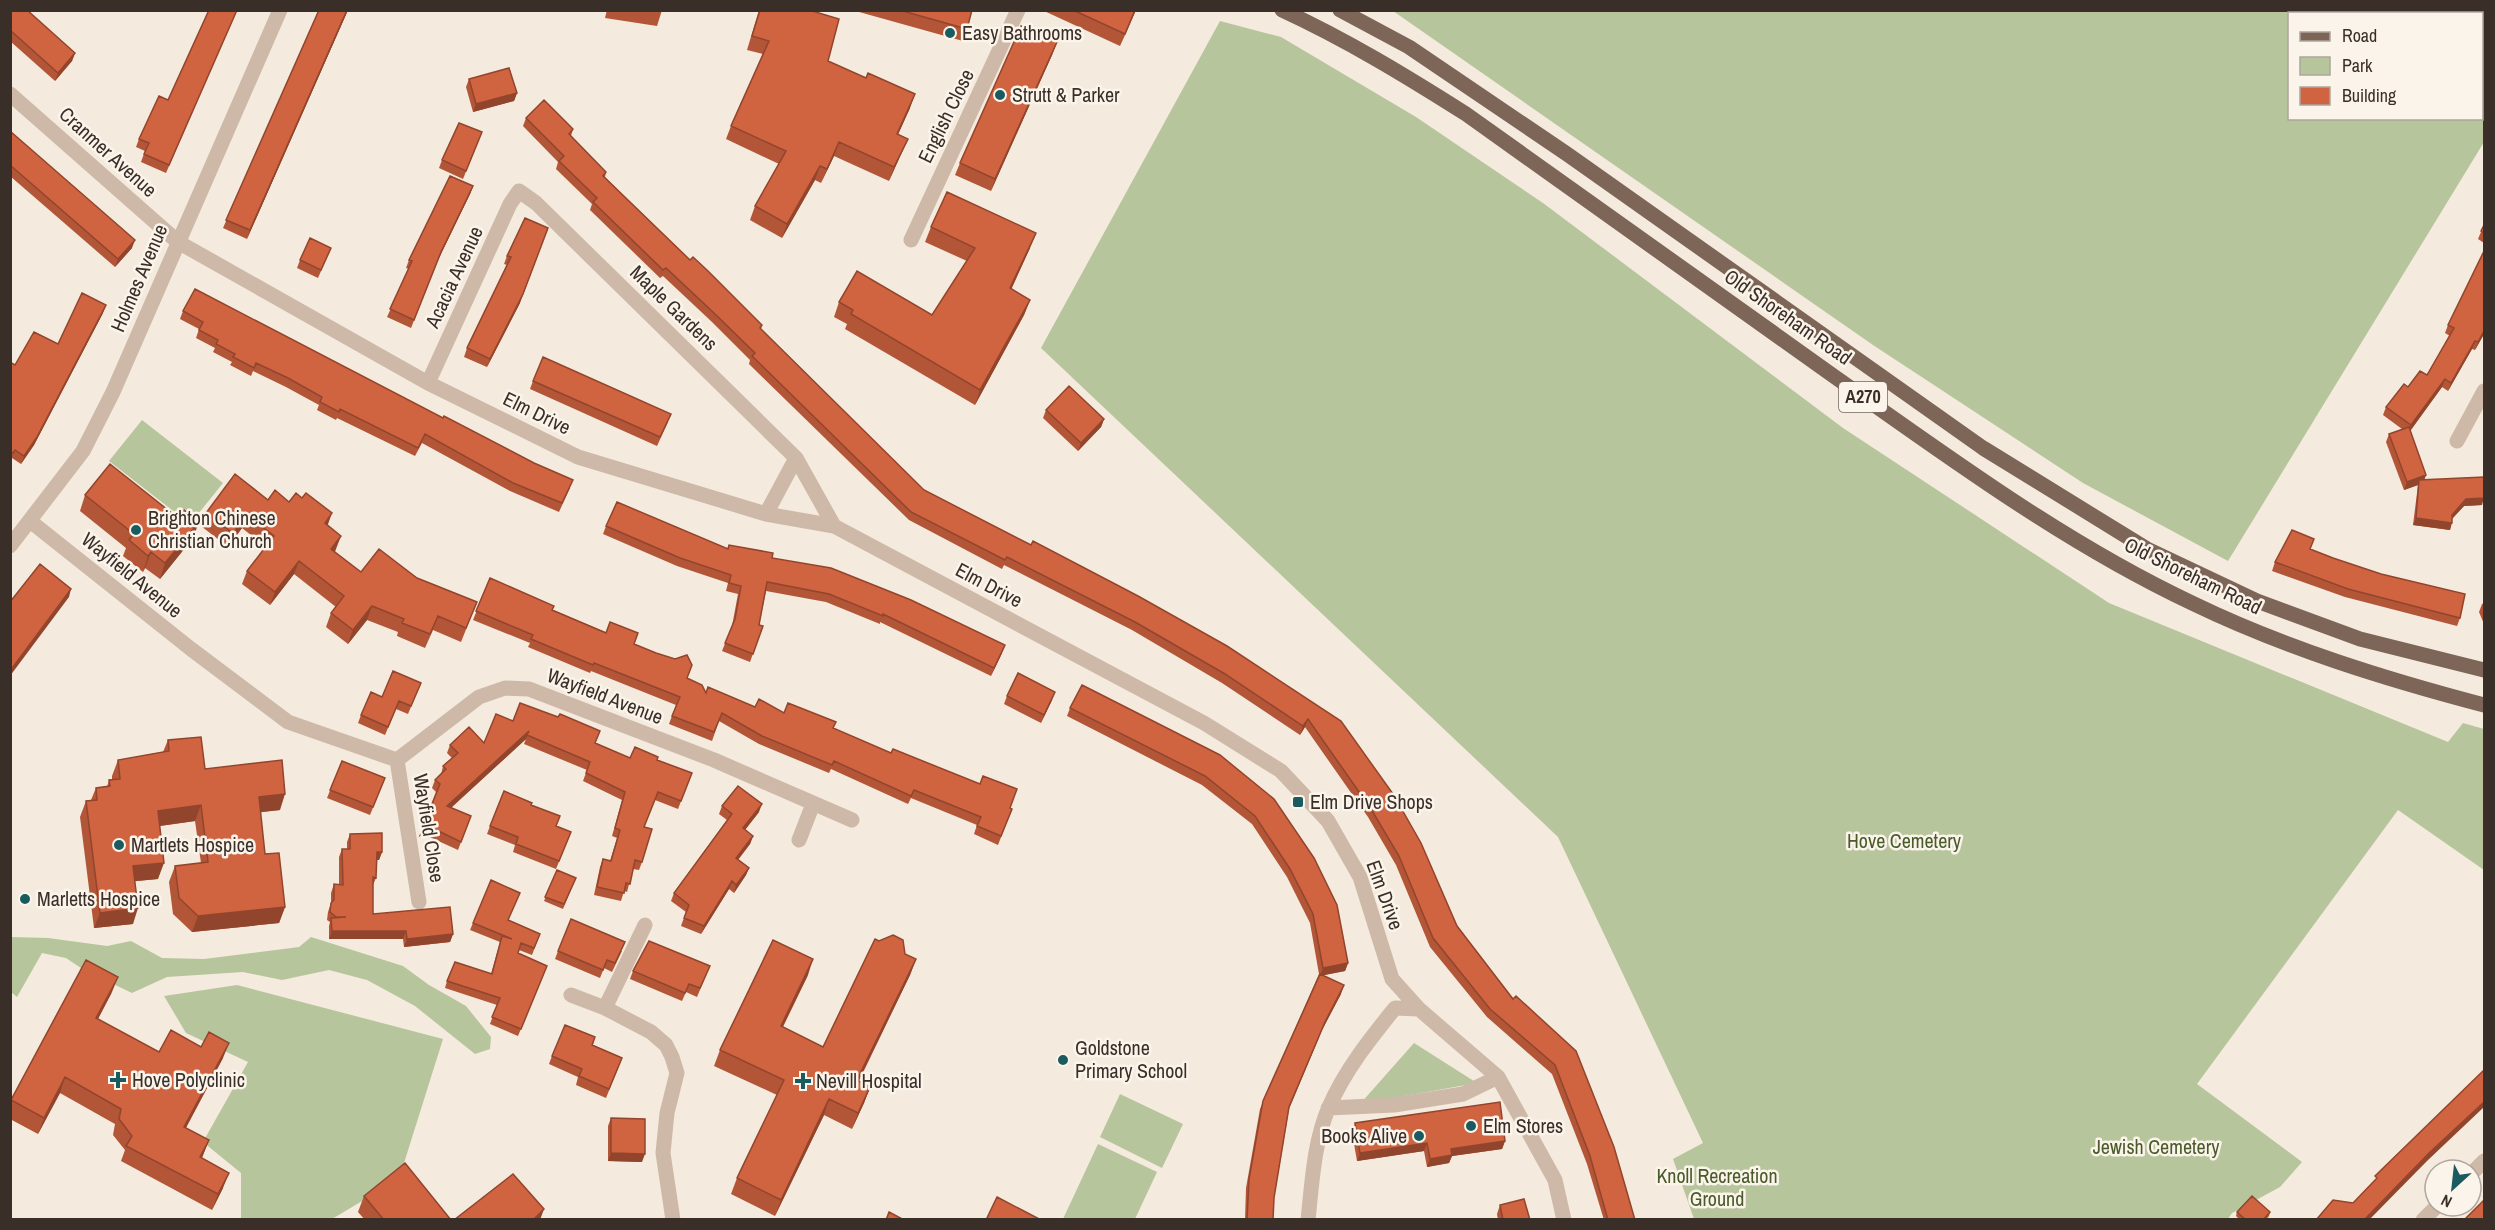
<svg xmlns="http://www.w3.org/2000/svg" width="2495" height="1230" viewBox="0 0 2495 1230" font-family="'Archivo Narrow',sans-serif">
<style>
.green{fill:#b7c59c;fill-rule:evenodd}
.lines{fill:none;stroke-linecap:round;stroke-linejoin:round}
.minor{stroke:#ceb9a8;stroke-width:15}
.primary{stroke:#7d6558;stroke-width:15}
.wall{fill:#b35537}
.shaded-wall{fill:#92452d}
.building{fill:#d06340;stroke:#92452d;stroke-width:1.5}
.poi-dot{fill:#1a5b60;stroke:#fbf4ea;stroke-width:2}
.labels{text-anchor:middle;stroke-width:5;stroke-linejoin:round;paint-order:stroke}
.shield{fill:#fbf4ea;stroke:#746963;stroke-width:1.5}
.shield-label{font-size:18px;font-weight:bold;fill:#3a2e29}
.poi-label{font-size:20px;fill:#3a2e29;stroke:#fbf4ea;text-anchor:start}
.street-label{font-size:20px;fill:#3a2e29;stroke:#fbf4ea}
.park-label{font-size:20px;fill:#495b2a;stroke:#fbf4ea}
</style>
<rect width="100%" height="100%" fill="#f4eadd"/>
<path class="green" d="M1393,11H2484V142L2228,561L2083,483L1873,345ZM2290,14H2482V118H2290Z
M1220,21L1281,37L1416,117L1543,203L1843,428L2109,603L2448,742L2463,723L2484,729V870L2398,810L2197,1084L2302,1162L2280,1187L2232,1213L2228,1219H1694L1673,1159L1703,1143L1558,837L1041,348Z
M142,420L223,483L190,524L109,461Z
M11,937L48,938L107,946L131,941L162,958L204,959L299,947L311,937L403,966L429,985L466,1006L491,1037L490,1049L475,1054L415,1006L367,980L329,970L282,980L243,972L167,977L132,993L84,970L66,958L42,953L17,997L11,992Z
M237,985L443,1039L399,1179L332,1219H241V1173L203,1142L248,1062L186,1033L164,996Z
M1414,1043L1477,1083L1360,1104Z
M1120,1094L1183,1124L1162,1168L1100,1137Z
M1098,1144L1157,1172L1135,1219H1063Z"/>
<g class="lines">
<path class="minor" d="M10,94L178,242L428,383L578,457L766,514L834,526L1204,723L1281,771L1328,821L1360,877L1392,979L1419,1009L1498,1077L1555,1180L1564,1220
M911,240L1018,10
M428,383L510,204L519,191L536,203L796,458L834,526
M2457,441L2484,391
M766,514L796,458
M30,521L191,649L288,722L397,760L479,697L505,688L529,689L714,760L852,820
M10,546L83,451L113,392L280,10
M397,760L419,902
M799,840L813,804
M645,925L605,1008L651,1032L666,1045L672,1057L677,1073L667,1113L663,1153L673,1220
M571,995L605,1008
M1328,1108L1394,1105L1463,1094L1498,1077
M2471,1174L2484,1161
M1308,1220C1312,1183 1314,1141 1329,1107C1345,1070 1370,1039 1395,1008L1419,1009
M2423,1220L2437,1206"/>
<path class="primary" d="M1282,10C1347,40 1406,76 1466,114C1589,201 1712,289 1835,377C1950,458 2065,543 2192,603C2285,648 2385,679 2484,705
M1340,10L1409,47L1567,154L1983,448L2147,549L2257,601L2360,639L2484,670"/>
</g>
<path class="wall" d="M10,10L75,53L72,61L55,81L10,41Z
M209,10H237L166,173L141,162L145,151L136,147L139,139L168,100Z
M319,10H348L247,239L223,228Z
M607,10H662L657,26L605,18Z
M759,10H809L828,61L910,108L898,134L908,139L902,152L889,181L834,156L821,183L815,180L782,238L750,220L755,206L779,164L726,139L731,126L763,54L747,50Z
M852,10H972L963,41Z
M1042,10H1136L1120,46Z
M1057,42L1052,55L991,191L955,175L960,163Z
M469,79L517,93L514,101L473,112L466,87Z
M526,118L573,129L571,136L606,172L605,177L690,260L762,325L761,329L924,490L1341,721L1457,926L1513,999L1576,1051L1635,1220H1604L1587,1164L1552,1074L1487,1017L1430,947L1396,865L1368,817L1305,727L1300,735L1222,683L1132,630L1004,565L1002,569L909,520L749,364L750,360L712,322L663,276L660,278L590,210L592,204L556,169L558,162L523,126Z
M10,131L132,248L115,267L10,176Z
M482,132L463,179L439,168L442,160Z
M473,186L470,194L438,260L411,328L387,317L409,269L406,268L409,260Z
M525,218L520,303L487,367L464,357L467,348L507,265L504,264L507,256Z
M2484,225V243L2478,239Z
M931,227L1030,248L1011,289L1030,300L1024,315L975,405L845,329L847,324L834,317L839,302L932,315L967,261L925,242Z
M331,248L318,278L297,268L300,260Z
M183,311L570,488L559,512L510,491L422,443L415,456L337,418L336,420L317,410L319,405L286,387L253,371L251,376L230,365L232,362L213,352L215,348L196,338L199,329L180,319Z
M103,313L34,445L21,464L12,458L10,460V362L15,365L58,344Z
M2448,325L2484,334L2475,350L2472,349L2448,391L2442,387L2410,431L2426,475L2424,480L2482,505L2464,506L2452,519L2450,530L2413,525L2418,485L2404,490L2386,442L2389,434L2402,429L2383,415L2386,407L2408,387L2427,375L2450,336L2445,333Z
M533,381L668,422L657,446L530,389Z
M1046,410L1104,419L1101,427L1078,451L1043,418Z
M85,495L193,538L160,579L145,568L143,572L123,556L126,548L80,511Z
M302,498L328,525L336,549L335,552L361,572L417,578L477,602L461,642L433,630L425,648L397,636L398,632L367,620L348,644L326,627L331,613L336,607L294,574L270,605L242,584L247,571L266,547L242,528L228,547L201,526L206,513L268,500L289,502Z
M606,526L727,549L729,545L772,558L1002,653L991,676L880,622V624L826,602L766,591L759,625L763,626L750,662L722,651L732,626L738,594L726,591L728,583L677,566L603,534Z
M2310,550L2460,618L2457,626L2345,597L2272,571L2275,562Z
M490,578L553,610L634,644L687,678L706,693L755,707L784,713L833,728L1012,809L998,845L974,834L977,825L911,798L908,804L831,769L829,773L759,744L719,721L712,741L669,724L676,705L591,671L590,673L528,647L530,643L473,620Z
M2484,603V624L2479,612L2482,604Z
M421,683L408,714L396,709L385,735L358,723L361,715L382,697Z
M1007,696L1052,700L1041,723L1004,704Z
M1070,708L1220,755L1348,963L1345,971L1323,975L1341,994L1322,1030L1289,1109L1274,1198L1273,1220H1245L1246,1188L1260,1109L1319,974L1310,923L1287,877L1252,824L1202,785L1067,716Z
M513,721L595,744L630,758L657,760L692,773L678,809L655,800L644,827L642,862L639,870L633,869L627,892L624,891L621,901L594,895L600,867L603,859L610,861L617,838L612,836L622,800L583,781L587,770L524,744L526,739L451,808L471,816L458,850L423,834L419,837L436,792L432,788L435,780L441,775L443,766L452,758L447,753L450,745L484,743Z
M168,740L205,769L280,810L260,812L265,854L285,907L279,923L192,932L173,914L169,882L175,866L201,863L195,821L160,826L158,879L135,881L133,924L94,928L80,817L86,801L91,800L96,788L107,787L109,780H112V776L118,760L163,752Z
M342,761L385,778L370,815L327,798Z
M531,805L556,826L571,832L556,869L513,852L515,845L487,834L490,826Z
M722,806L759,812L745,830L753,836L750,844L738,860L749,868L746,875L734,893L729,889L701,934L681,926L686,912L671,901L674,893L727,820L719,814Z
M350,834L382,852L379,860H376V878L373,885V914L453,934L450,942L404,947L403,939H329V926L330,922L327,920L328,912L331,903V893L334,884L339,885V857L342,849H347V842Z
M557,870L576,878L563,909L544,901Z
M509,920L540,934L532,955L519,950L518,953L547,966L518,1036L490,1024L497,1005L445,988L447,981L491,974L500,942L470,930L473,923Z
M558,951H622L612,972L604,968L600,978L555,959Z
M905,954L916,959L910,975L859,1081L870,1087L864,1103L852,1129L824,1115L775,1216L731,1194L737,1178L777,1095L714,1066L720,1050L808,975L783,1027L823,1047Z
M710,966L697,997L686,992L682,1001L630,979L633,971Z
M112,992L98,1019L159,1052L201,1047L223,1058L186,1128L209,1140L202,1158L223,1188L212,1210L121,1161L125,1150L113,1135L115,1124L60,1093L38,1134L10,1119L11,1100Z
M595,1037L593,1045L619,1066L606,1098L576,1085L578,1077L549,1064L552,1056Z
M611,1118L642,1162L608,1161V1126Z
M1355,1123L1505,1141L1502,1149L1452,1156L1449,1163L1427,1167L1424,1151L1357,1161L1352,1132Z
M364,1196L451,1220H365L358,1212Z
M1500,1205L1530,1220H1498L1497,1214Z
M2237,1212H2270L2269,1216L2266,1220H2240L2236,1216Z"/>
<path class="shaded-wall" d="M347,10H348L247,239L250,230Z
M1135,10H1136L1120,46Z
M1057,42L1052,55L991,191L995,179Z
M75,53L72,61L55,81L58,73Z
M517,93L514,101L473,112L476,104Z
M915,94L910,108L892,148L897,134Z
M908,139L902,152L889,181L894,167Z
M839,142L834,156L821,183L827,169Z
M820,166L815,180L782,238L787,224Z
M473,186L470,194L438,260L411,328L441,252Z
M548,228L520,303L487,367L490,359Z
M1036,233L1030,248L1005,303L1010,288Z
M135,240L132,248L115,267L118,259Z
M1030,300L1024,315L975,405L980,390Z
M106,305L103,313L34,445L21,464L24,456Z
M2484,331V334L2475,350L2478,342Z
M2475,341L2472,349L2448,391L2451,383Z
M2445,379L2442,387L2408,434L2411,425Z
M1104,419L1101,427L1078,451L1081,443Z
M2426,475L2423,483L2419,480L2418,485L2404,490L2407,482Z
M2484,498L2482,505L2464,506L2449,522L2452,515L2466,499Z
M332,513L327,527L325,523Z
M247,515L242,528L228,547L233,533Z
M2416,518L2452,523L2450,530L2413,525Z
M199,522L193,538L160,579L165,563Z
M341,536L336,549L326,562L331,549Z
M151,552L145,568L143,572L148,556Z
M299,561L294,574L270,605L275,592Z
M71,589L69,597L10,676V671Z
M372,606L367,620L348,644L353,630Z
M1005,645L1002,653L991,676L994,668Z
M1055,692L1052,700L1041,723L1044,715Z
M1308,719L1305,727L1300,735L1303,726Z
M529,731L526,739L444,814L447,806Z
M285,794L280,810L253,813L259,797Z
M762,804L759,812L740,836L743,828Z
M201,805L195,821L152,827L158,811Z
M426,825L423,834L419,837L422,829Z
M753,836L750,844L733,866L736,858Z
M377,852H382L379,860H374Z
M164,863L158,879L127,882L133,866Z
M749,868L746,875L734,893L736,885Z
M732,881L729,889L701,934L704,926Z
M285,907L279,923L192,932L198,916Z
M138,908L133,924L94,928L100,913Z
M332,931H406L403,939H329Z
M453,934L450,942L404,947L407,939Z
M813,959L808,975L775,1042L781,1026Z
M916,959L910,975L851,1096L857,1080Z
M1348,963L1345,971L1320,976L1323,968Z
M118,977L112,992L90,1034L96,1018Z
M1344,985L1341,994L1322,1030L1286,1115L1325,1022Z
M229,1043L223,1058L178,1142L184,1127Z
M65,1077L60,1093L38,1134L44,1118Z
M870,1087L864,1103L852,1129L858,1113Z
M829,1099L824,1115L775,1216L781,1200Z
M2484,1102V1107L2427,1161L2369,1220H2364L2429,1153Z
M209,1140L203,1155L194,1172L200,1157Z
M1505,1141L1502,1149L1452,1156L1449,1163L1427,1167L1430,1159L1451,1149Z
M1427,1143L1424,1151L1357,1161L1360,1153Z
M611,1153L645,1154L642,1162L608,1161Z
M229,1173L223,1188L212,1210L218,1194Z
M544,1209L540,1220H533Z"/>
<path class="building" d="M10,10H27L75,53L58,73L10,30Z
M209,10H237L169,165L144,154L149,143L139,139L159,96L168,100Z
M319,10H347L250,230L226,220Z
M760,10H809L839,19L828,61L866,78L868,73L915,94L897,134L908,139L894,167L839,142L827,169L820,166L787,224L755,206L786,151L731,126L769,41L752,36Z
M899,10H972L967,29Z
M1073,10H1135L1125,34Z
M1021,26L1057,42L995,179L960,163Z
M509,68L517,93L476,104L469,79Z
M544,100L573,129L569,134L606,172L603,176L690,260L693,257L708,271L762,325L760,328L924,490L1031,545L1033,541L1138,596L1227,646L1341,721L1393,794L1421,843L1457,926L1513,999L1516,996L1576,1051L1614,1147L1635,1220H1608L1590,1156L1555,1065L1490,1009L1433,938L1399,856L1371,809L1308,719L1303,726L1225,674L1135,622L1007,557L1005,560L911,512L752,356L755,353L715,314L666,268L663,270L593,202L597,198L559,161L564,156L526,118Z
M459,123L482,132L466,171L442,160Z
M10,131L135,240L118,259L10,165Z
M450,176L473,186L441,252L414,320L390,309L412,261L409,260Z
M947,192L1036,233L1010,288L1030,300L980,390L851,314L853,310L839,302L857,271L932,315L975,248L931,227Z
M525,218L548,228L523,294L490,359L467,348L511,257L507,256Z
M2484,225V233L2481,231Z
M310,238L331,248L321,270L300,260Z
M2484,251V331L2478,342L2475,341L2451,383L2445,379L2411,425L2386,407L2404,384L2408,387L2420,371L2427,375L2454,328L2448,325Z
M195,289L443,418L444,416L534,463L573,480L562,503L513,483L425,434L418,448L340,409L339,412L320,402L322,397L288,378L256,363L254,368L233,357L235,354L216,344L218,340L199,330L203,322L183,311Z
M82,293L106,305L37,437L24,456L15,450L13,453L10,452V362L15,365L34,332L58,344Z
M543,357L671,414L660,437L533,381Z
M1069,386L1104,419L1081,443L1046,410Z
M2409,427L2426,475L2407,482L2389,434Z
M110,464L178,518L184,510L199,522L165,563L151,552L148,556L129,540L134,534L85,495Z
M235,474L268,500L275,490L289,502L296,493L302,498L306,493L332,513L325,523L341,536L331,549L361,572L379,549L417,578L477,602L466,628L438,616L430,634L402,623L404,619L372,606L353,630L331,613L344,596L299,561L275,592L247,571L274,536L247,515L233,533L206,513Z
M2484,477V498L2466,499L2452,515V523L2416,518L2419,480Z
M617,502L728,549L729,545L773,553L772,558L831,568L911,600L1005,645L994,668L883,614V616L829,594L767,582L759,625L763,626L753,654L725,643L735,619L741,586L729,583L731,575L680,558L606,526Z
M2292,530L2314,539L2310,549L2333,558L2381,574L2465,594L2460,618L2348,589L2275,562Z
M40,564L71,589L10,671V602Z
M490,578L554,606L552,610L606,633L610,622L638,633L634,644L656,653L675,659L687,655L692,665L687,678L702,685L706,693L708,687L755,707L759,699L784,713L788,703L836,722L833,728L891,753L893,749L980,784L983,776L1017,789L1010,808L1012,809L1001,836L977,826L981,817L914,790L911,796L834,761L832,765L762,736L722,713L714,732L672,716L680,697L594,663L593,665L531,639L533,635L476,611Z
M393,671L421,683L411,706L399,701L388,727L361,715L371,692L382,697Z
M1018,673L1055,692L1044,715L1007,696Z
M1082,685L1220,755L1274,799L1314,858L1337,905L1348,963L1323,968L1313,914L1290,869L1255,816L1205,776L1070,708Z
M520,703L558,717L560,714L600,731L595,743L630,758L635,747L658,757L657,760L692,773L681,801L658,792L644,827L652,829L642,862L635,860L630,884L626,883L624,893L597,887L603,859L611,861L620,830L615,828L625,792L586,773L590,762L527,735L529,731L447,806L471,816L461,842L426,825L422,829L440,784L435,780L446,769L443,766L458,753L450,745L469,727L484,743L496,714L513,721Z
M201,737L205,769L282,760L285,794L259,797L265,854L279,853L285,907L198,916L179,898L175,866L208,862L201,805L158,811L164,863L133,866L138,908L100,913L86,801L97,800L96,788L110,786L109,780L120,779L118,760L169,751L168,740Z
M342,761L385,778L373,807L330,790Z
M738,786L762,804L743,828L753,836L736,858L749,868L736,885L732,881L704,926L684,918L689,905L674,893L732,814L722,806Z
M504,791L532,803L531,805L560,816L556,826L571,832L559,861L516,844L518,837L490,826Z
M382,833V852H377L376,878L373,877V914L450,907L453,934L407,939L406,931H332L331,918L346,917H336L330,912L331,903L334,900V884L343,885L342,849H350V834Z
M557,870L576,878L564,904L545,897Z
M491,880L520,893L508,920L540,934L534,948L521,943L518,953L547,966L521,1029L492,1017L500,998L447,981L455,962L492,974L502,936L512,939L473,923Z
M571,919L625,942L615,963L607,960L603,970L558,951Z
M893,935L903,940L905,954L916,959L857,1080L870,1087L858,1113L829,1099L781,1200L737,1178L784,1080L720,1050L773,940L813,959L781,1026L823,1047L875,939L879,941Z
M649,941L710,966L700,988L689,984L685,993L633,971Z
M86,960L118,977L96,1018L159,1052L171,1030L201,1047L209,1032L229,1043L184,1127L209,1140L200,1157L229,1173L218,1194L126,1146L132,1136L119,1119L121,1109L65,1077L44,1118L11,1100Z
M1320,974L1344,985L1325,1022L1289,1107L1274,1198L1273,1220H1247L1249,1179L1263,1101Z
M565,1025L595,1037L592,1045L622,1058L609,1089L579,1076L582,1069L552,1056Z
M2484,1070V1102L2429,1153L2364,1220H2316L2333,1200L2353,1203L2377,1178L2375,1176Z
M1500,1102L1505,1141L1451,1149L1452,1155L1430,1159L1427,1143L1360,1153L1355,1123Z
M611,1118L645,1119V1154L611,1153Z
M405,1163L451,1220H384L364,1196Z
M513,1174L544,1209L533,1220H454Z
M2252,1196L2270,1212L2263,1220H2246L2237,1212Z
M997,1197L1041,1220H986Z
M1524,1199L1530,1220H1503L1500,1205Z
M2484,1200V1220H2464Z
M889,1212L904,1220H886Z"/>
<g class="poi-dot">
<circle cx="950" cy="33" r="6"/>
<circle cx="1000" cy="95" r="6"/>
<circle cx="136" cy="530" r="6"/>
<rect x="1292" y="796" width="12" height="12" rx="3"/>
<circle cx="119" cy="845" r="6"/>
<circle cx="25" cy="899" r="6"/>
<circle cx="1063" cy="1060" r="6"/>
<path d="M115 1071h6v6h6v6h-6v6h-6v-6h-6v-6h6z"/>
<path d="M800 1072h6v6h6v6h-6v6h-6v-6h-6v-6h6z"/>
<circle cx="1471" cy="1126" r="6"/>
<circle cx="1419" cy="1136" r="6"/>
</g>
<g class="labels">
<rect class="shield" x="1839" y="382" width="48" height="30" rx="4.5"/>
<g class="shield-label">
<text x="1863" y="403">A270</text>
</g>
<g class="poi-label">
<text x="962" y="40">Easy Bathrooms</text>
<text x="1012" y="102">Strutt &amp; Parker</text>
<text x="148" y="525">Brighton Chinese<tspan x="148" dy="23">Christian Church</tspan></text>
<text x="1310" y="809">Elm Drive Shops</text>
<text x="131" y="852">Martlets Hospice</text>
<text x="37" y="906">Marletts Hospice</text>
<text x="1075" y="1055">Goldstone<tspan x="1075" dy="23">Primary School</tspan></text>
<text x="132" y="1087">Hove Polyclinic</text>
<text x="816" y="1088">Nevill Hospital</text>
<text x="1483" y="1133">Elm Stores</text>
<text x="1407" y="1143" text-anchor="end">Books Alive</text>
</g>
<g class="street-label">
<text transform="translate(946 116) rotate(-64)" y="7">English Close</text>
<text transform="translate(108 152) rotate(42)" y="7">Cranmer Avenue</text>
<text transform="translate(454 277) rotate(-65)" y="7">Acacia Avenue</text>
<text transform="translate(139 278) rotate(-67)" y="7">Holmes Avenue</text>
<text transform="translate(674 308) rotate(44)" y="7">Maple Gardens</text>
<text transform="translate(1788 317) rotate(35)" y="7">Old Shoreham Road</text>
<text transform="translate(537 413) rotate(26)" y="7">Elm Drive</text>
<text transform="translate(132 575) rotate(39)" y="7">Wayfield Avenue</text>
<text transform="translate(2193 576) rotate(26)" y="7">Old Shoreham Road</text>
<text transform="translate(989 585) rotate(28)" y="7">Elm Drive</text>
<text transform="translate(605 696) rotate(21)" y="7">Wayfield Avenue</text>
<text transform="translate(429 828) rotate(81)" y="7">Wayfield Close</text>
<text transform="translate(1385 895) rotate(70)" y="7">Elm Drive</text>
</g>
<g class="park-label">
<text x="1904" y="848">Hove Cemetery</text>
<text x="2156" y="1154">Jewish Cemetery</text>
<text x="1717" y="1183">Knoll Recreation<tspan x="1717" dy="23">Ground</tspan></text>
</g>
</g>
<rect width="2495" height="1230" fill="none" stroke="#3a2e29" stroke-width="24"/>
<rect x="2288" y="12" width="195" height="108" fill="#fbf4ea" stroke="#aea59d" stroke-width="1.5"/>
<rect x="2300" y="32" width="30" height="9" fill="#7d6558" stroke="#aea59d" stroke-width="1.5"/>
<text x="2342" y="42" font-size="18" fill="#3a2e29">Road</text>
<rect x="2300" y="57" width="30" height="18" fill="#b7c59c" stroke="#aea59d" stroke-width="1.5"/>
<text x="2342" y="72" font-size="18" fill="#3a2e29">Park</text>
<rect x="2300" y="87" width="30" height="18" fill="#d06340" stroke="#aea59d" stroke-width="1.5"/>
<text x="2342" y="102" font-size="18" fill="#3a2e29">Building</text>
<g transform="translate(2453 1188) rotate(207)"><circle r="28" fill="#fbf4ea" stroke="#aea59d" stroke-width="1.5"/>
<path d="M0-4.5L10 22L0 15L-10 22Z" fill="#1a5b60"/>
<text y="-9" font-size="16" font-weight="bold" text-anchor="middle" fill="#3a2e29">N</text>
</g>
</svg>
